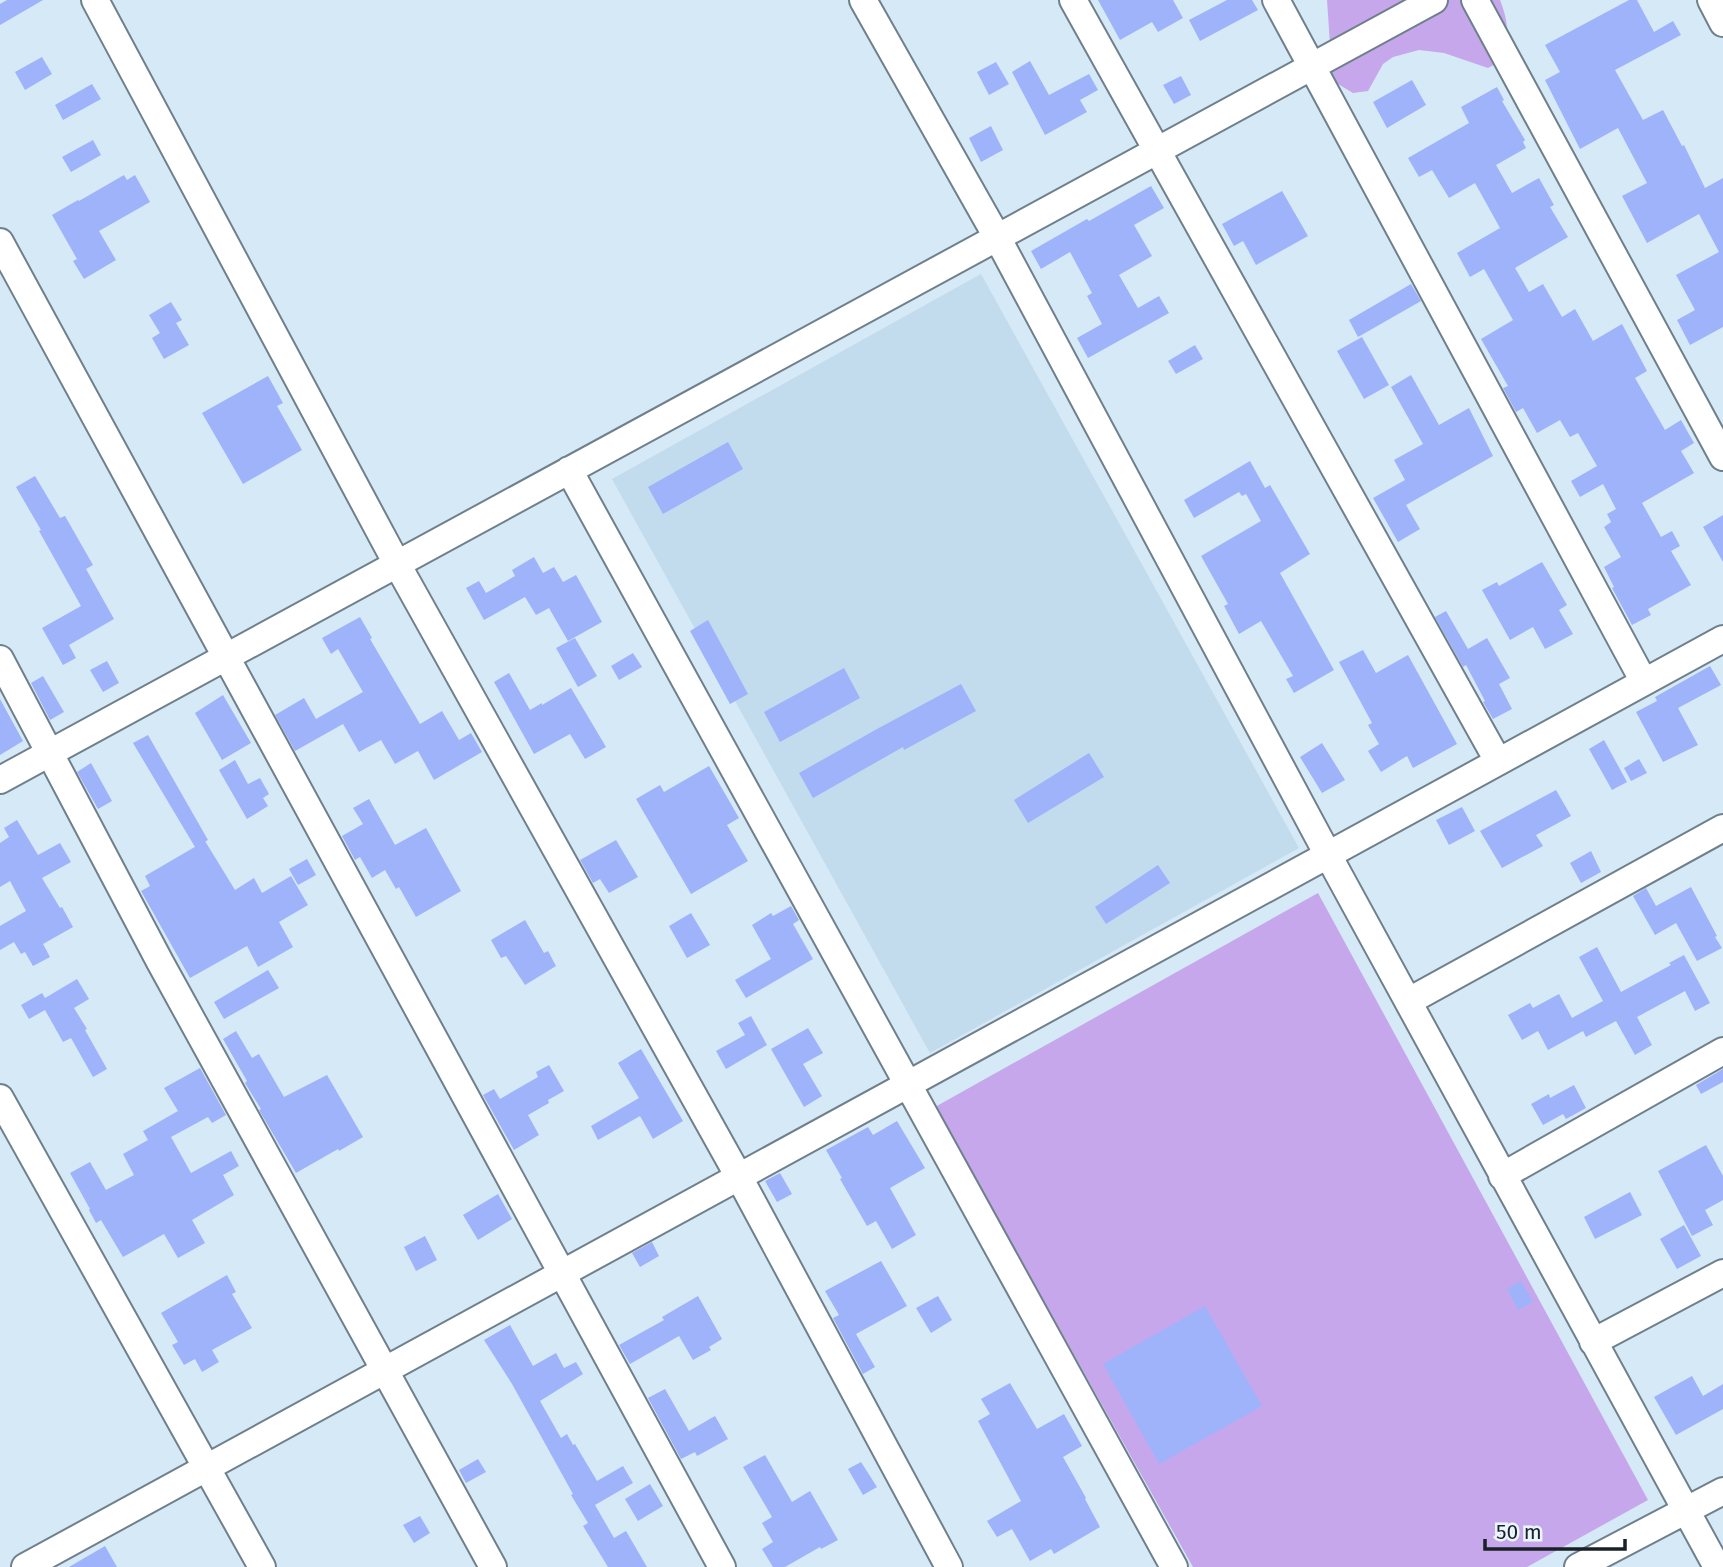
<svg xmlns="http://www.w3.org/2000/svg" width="1723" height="1567" viewBox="0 0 1723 1567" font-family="'Fira Sans',sans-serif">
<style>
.built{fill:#c2dbed}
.green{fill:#c7a7ec}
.building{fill:#9eb3fa}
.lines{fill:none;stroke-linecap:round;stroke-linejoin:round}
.minor-casing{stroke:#6e808b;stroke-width:30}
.minor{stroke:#fff;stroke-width:26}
</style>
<rect width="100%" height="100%" fill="#d6e9f6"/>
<path class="built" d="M981,274L1299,848L930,1053L612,479Z"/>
<path class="green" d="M1327,0H1500C1510,26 1508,34 1501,61L1488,68L1444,53L1419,50L1393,57L1383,64L1368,91L1353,93L1338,84L1332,74Z
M1318,893L1648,1500L1527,1567H1193L935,1107Z"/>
<path class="building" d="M7,0H43L0,25V4Z
M1098,0H1173L1183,18L1158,32L1152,22L1120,40Z
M1227,0H1252L1258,10L1200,41L1189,20Z
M1629,0H1637L1654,32L1673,21L1681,35L1615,70L1643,120L1663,110L1682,146L1684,145L1705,188L1723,178V327L1690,345L1677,320L1695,310L1676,275L1719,252L1699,214L1647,243L1622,196L1647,183L1618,128L1580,149L1545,80L1560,72L1545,45Z
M42,57L52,74L25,90L15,72Z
M1030,61L1049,95L1089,74L1098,90L1080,100L1087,112L1045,135L1012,72Z
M996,62L1009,84L989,95L977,72Z
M1181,76L1191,95L1174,104L1163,85Z
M1412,80L1426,105L1387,128L1373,102Z
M92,84L101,99L63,120L55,105Z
M1497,87L1504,100L1502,101L1525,140L1523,142L1526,148L1496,165L1512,193L1539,178L1554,205L1550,207L1568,237L1515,268L1529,292L1543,284L1562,317L1575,309L1593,341L1622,324L1647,371L1635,378L1665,430L1681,420L1694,443L1681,451L1694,473L1642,503L1661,537L1672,531L1680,546L1671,551L1691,585L1648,609L1651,615L1632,625L1612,588L1614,587L1604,567L1621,557L1604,527L1611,522L1607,514L1616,509L1603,484L1580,497L1571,481L1597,466L1578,433L1570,437L1560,420L1537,433L1523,408L1516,412L1503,388L1508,386L1481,339L1513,320L1484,269L1470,277L1457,253L1500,228L1475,183L1449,198L1432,170L1419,177L1408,158L1469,123L1461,107Z
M991,126L1003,150L981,162L969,138Z
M93,140L101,155L71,172L62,157Z
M124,175L127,180L135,175L150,202L99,231L116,260L84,279L73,261L77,259L52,215L78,200L79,201Z
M1151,186L1164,208L1134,225L1152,256L1119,275L1138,308L1159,296L1169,313L1088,358L1077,338L1102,324L1087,296L1092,293L1070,252L1041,269L1031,251L1087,219L1089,221Z
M1282,191L1308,236L1256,265L1243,241L1234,246L1222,224Z
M1411,284L1421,301L1358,337L1349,320Z
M171,302L182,320L176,323L189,345L164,359L152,338L160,333L149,315Z
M1362,337L1389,385L1364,399L1337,351Z
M1195,345L1203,359L1176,374L1168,361Z
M1411,375L1439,425L1469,408L1493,456L1406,505L1420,529L1398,542L1373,498L1405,480L1394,460L1423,444L1391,387Z
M268,376L283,403L277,406L302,450L243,484L202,413Z
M728,442L743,469L663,514L648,487Z
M1250,461L1265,488L1270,485L1310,554L1280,573L1334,670L1294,693L1286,679L1293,676L1261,621L1239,634L1224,606L1228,604L1201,556L1261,521L1246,494L1242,496L1239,492L1194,518L1184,500Z
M35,476L60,518L65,516L93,565L86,569L114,619L69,645L76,658L63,665L42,628L81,606L39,531L41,530L16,487Z
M1723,515V562L1703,527Z
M534,557L543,573L554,567L563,582L576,575L602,622L568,641L549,608L536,615L525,597L484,620L466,588L479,581L486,593L515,576L512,570Z
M1542,562L1567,605L1559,610L1573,634L1545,649L1533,627L1510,640L1482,590L1497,582L1499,586Z
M1446,611L1468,649L1487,638L1510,678L1499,684L1512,709L1493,719L1483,702L1485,701L1466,665L1463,667L1435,617Z
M360,617L372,638L370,639L420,724L442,711L459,740L471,733L482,752L434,780L418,751L395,764L381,740L359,752L343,724L295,751L275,715L304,698L316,719L363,692L338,649L331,654L322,638Z
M708,620L748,694L730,704L690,631Z
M575,638L597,676L578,687L556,648Z
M1363,650L1376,673L1408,655L1457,744L1413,768L1407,756L1381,772L1368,751L1379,744L1368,725L1372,723L1339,662Z
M633,653L642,667L619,680L611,666Z
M107,661L119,683L103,692L90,670Z
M1710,666L1721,685L1678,708L1698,745L1663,762L1636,712L1657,701L1655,697Z
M844,668L860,698L780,742L764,712Z
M509,673L530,710L542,703V705L571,688L606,747L585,759L570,734L534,754L494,682Z
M43,676L64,712L50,720L31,683Z
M961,684L976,711L904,750L903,747L813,798L799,773L877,729Z
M223,695L251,743L222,760L195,713Z
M0,699L23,741L0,755Z
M148,735L208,840L195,847L133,743Z
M1604,740L1627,782L1612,790L1589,749Z
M1322,743L1345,780L1322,793L1300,757Z
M1089,753L1104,777L1028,823L1014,800Z
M1639,759L1647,773L1631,781L1624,768Z
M235,760L248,784L260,778L269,794L263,798L268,806L247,819L219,770Z
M91,763L112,801L98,809L77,772Z
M709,766L739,818L727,825L748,861L691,894L636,799L660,785L664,792Z
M1556,790L1571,816L1536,835L1543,846L1502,868L1480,831Z
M369,799L395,845L426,828L461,891L416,917L399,887L396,889L385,870L372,878L360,857L355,860L342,836L363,824L353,808Z
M1462,807L1475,831L1449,845L1436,820Z
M17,820L38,855L60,843L71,862L42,878L60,908L62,907L73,927L43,944L50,957L33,966L25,952L21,954L14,942L0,950V926L26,911L10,881L0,887V843L9,837L4,828Z
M616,840L638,877L609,893L600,879L593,883L580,860Z
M205,841L235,890L254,878L262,893L291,876L308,905L279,922L293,947L258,967L247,946L190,978L141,891L150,886L145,876Z
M1591,851L1601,872L1581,883L1570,863Z
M307,859L316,875L298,885L289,869Z
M1158,865L1170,883L1106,924L1095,907Z
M1691,887L1717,936L1715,937L1722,948L1697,961L1676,923L1655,935L1633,896L1646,888L1656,906Z
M791,906L799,920L793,924L813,959L746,998L735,980L771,959L752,925L771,913L773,916Z
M691,913L710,945L687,958L669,926Z
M525,920L544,953L548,951L556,966L525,985L506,956L501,958L491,940Z
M1597,947L1621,992L1671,965L1669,963L1684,955L1710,1003L1695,1011L1685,991L1637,1017L1652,1045L1635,1055L1616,1021L1586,1037L1583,1031L1548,1050L1538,1031L1522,1040L1508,1015L1530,1003L1533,1008L1559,994L1572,1018L1603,1001L1579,957Z
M268,970L279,988L224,1019L214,1002Z
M77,979L89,999L74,1008L87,1029L85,1030L107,1069L93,1077L71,1038L63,1042L45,1010L29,1019L21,1005L42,993L45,998Z
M751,1016L767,1045L726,1069L716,1051L745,1035L738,1023Z
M808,1028L823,1053L803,1064L822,1096L804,1107L771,1049Z
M236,1031L252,1058L259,1054L284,1097L327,1075L363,1137L339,1151L338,1149L296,1173L259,1110L261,1109L245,1083L247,1081L223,1039Z
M641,1049L683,1121L653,1139L640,1116L598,1140L591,1126L639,1098L618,1063Z
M549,1065L564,1091L548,1100L549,1103L528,1115L539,1135L514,1150L483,1095L494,1089L500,1099L538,1077L536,1072Z
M200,1068L226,1115L212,1123L208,1117L171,1137L191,1173L231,1151L239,1166L223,1175L234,1195L192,1220L205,1243L178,1258L164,1234L123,1257L101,1220L96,1223L89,1210L90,1209L70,1173L90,1162L106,1190L134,1175L123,1154L148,1140L143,1131L178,1111L164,1088Z
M1723,1069V1082L1701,1094L1696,1085Z
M1574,1085L1586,1108L1566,1119L1563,1114L1543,1125L1531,1104L1549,1094L1550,1098Z
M897,1121L925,1168L890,1188L916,1235L892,1249L876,1221L867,1226L840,1179L842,1178L826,1150L868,1127L873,1135Z
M1706,1145L1723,1176V1200L1705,1210L1713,1225L1692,1236L1658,1171Z
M780,1173L792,1194L777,1202L765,1181Z
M1630,1192L1642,1215L1595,1239L1584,1217Z
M498,1194L512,1219L478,1240L463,1215Z
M1684,1225L1701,1256L1677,1269L1660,1239Z
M425,1236L437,1260L416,1271L404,1247Z
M652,1242L659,1256L640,1267L632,1253Z
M881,1261L907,1306L856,1334L875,1367L863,1374L833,1318L839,1315L825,1291Z
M227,1275L236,1292L232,1294L252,1328L212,1350L219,1362L202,1372L195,1359L184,1365L172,1345L178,1342L161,1313Z
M1521,1281L1533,1302L1518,1310L1507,1289Z
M698,1296L722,1339L709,1347L711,1350L693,1360L679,1336L630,1364L619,1345L664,1320L662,1317Z
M938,1296L952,1320L931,1333L916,1308Z
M1205,1306L1262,1406L1159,1464L1103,1364Z
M510,1325L533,1366L556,1353L564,1368L576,1362L583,1374L540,1401L561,1438L567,1434L573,1445L575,1444L597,1481L623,1466L633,1483L595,1505L614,1538L626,1531L647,1567H608L583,1526L588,1523L571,1495L573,1494L512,1384L484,1340Z
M1692,1376L1703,1396L1723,1384V1409L1676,1435L1654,1397Z
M1010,1383L1037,1429L1064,1414L1082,1446L1063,1457L1086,1498L1085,1499L1100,1527L1054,1554L1051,1549L1030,1561L1012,1529L997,1537L987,1521L1021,1501L978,1421L990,1414L981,1399Z
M665,1389L689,1431L715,1416L728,1439L697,1456L695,1452L681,1459L648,1398Z
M765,1455L792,1502L810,1491L838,1540L821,1549L820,1547L785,1567H773L762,1549L773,1542L762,1523L772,1517L743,1467Z
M478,1459L486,1472L466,1483L459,1470Z
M861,1462L877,1487L863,1495L848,1469Z
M650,1484L663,1506L638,1521L625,1499Z
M420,1516L430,1533L414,1543L403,1525Z
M105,1546L117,1567H69Z"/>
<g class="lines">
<g class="minor-casing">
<path id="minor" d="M95,0L397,564L739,1177L949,1567
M863,0L997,237L1328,855L1717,1567
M1073,0L1498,761
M1276,0L1644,682
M1475,0L1723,457
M1711,0L1723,23
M0,242L722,1567
M569,470L1174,1567
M0,659L160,962L493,1567
M0,780L1434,0
M1409,1001L1723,828
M0,1098L262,1567
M1502,1176L1723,1051
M1593,1342L1723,1273
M25,1567L1723,639
M1578,1567L1723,1491"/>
</g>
<use href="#minor" class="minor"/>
</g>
<path d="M1485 1539v10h140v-10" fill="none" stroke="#1a2126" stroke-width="3.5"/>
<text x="1496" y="1539" font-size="21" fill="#1a2126" stroke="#eaf5fd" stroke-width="5" paint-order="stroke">50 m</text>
</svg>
